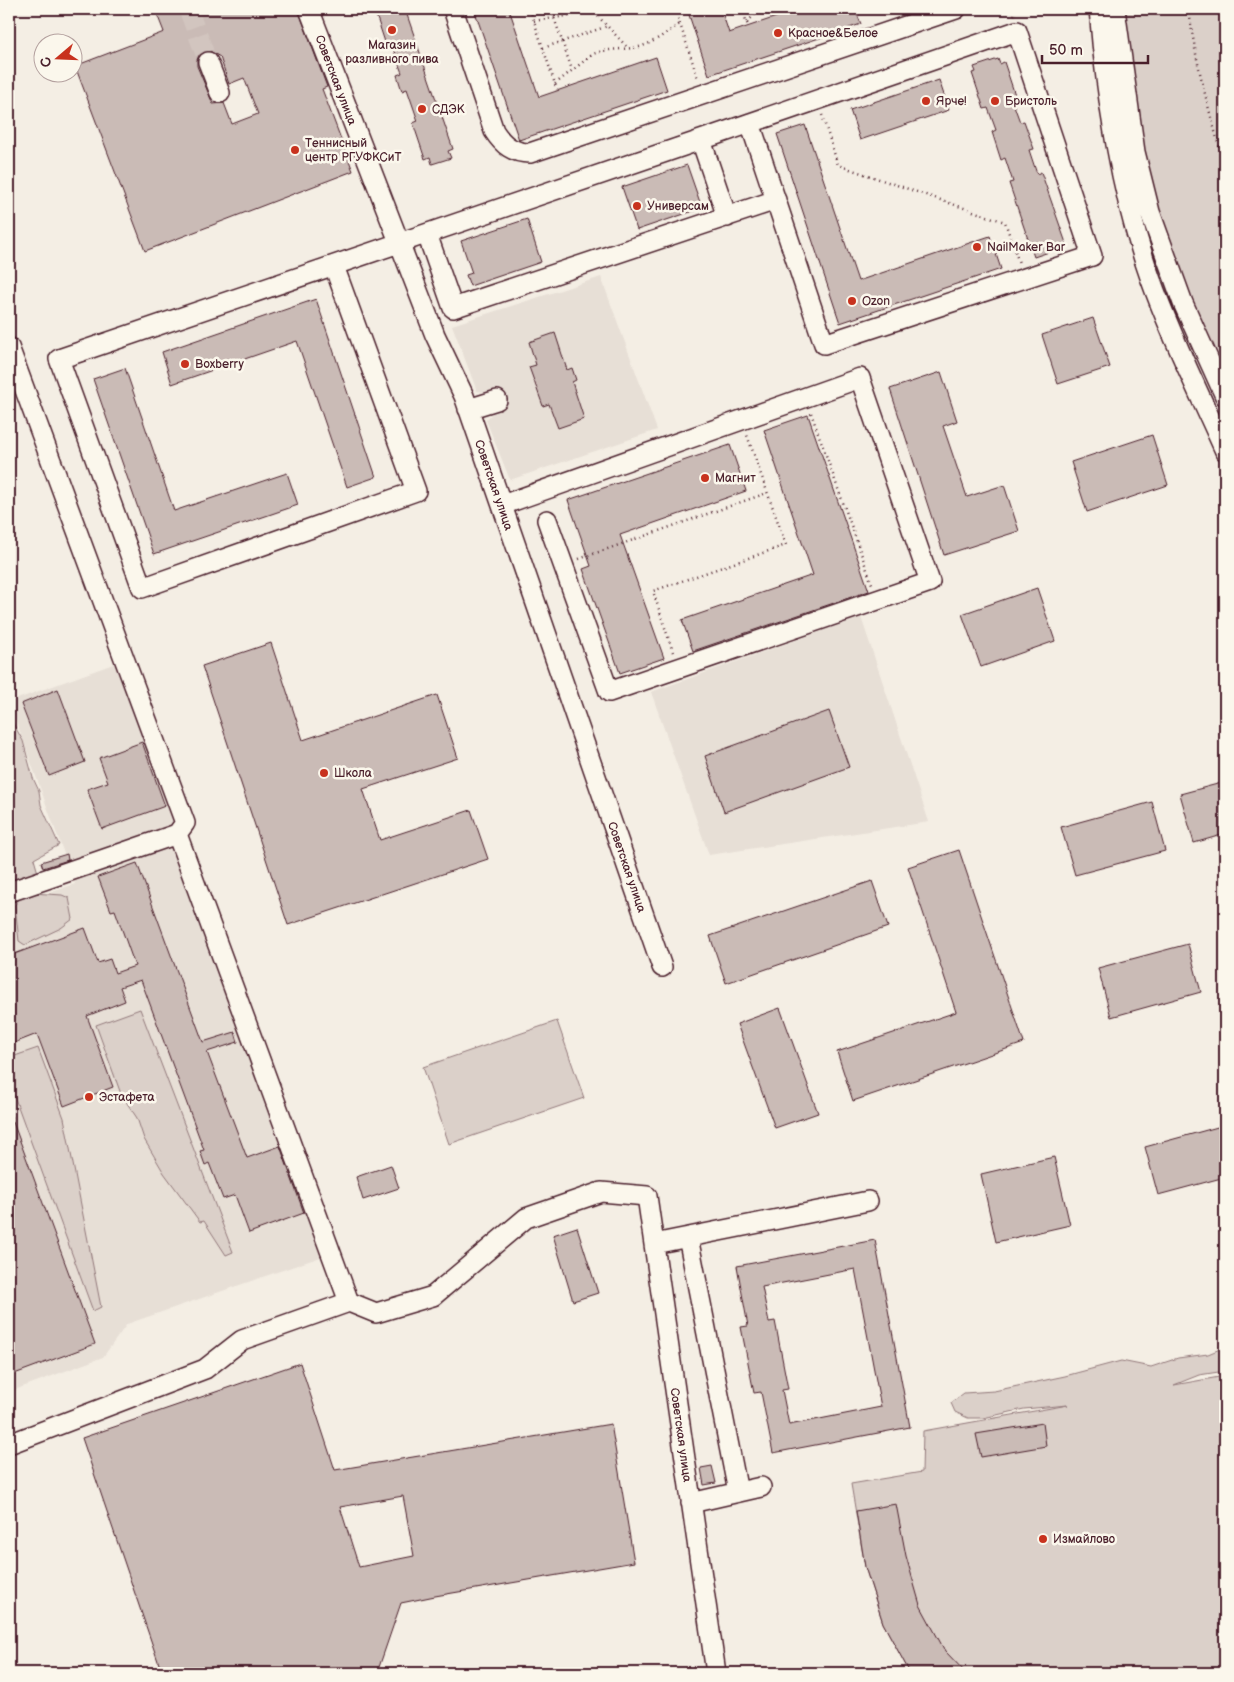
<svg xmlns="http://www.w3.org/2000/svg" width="1234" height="1682" viewBox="0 0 1234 1682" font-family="'Balsamiq Sans',sans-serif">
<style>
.built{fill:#e7dfd6}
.green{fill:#dbd0c9;stroke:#92787a}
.building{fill:#cabbb6;stroke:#4a1f2b;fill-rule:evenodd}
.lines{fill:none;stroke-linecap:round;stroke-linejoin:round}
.minor-tunnel{stroke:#d2c5bf;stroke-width:19;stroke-dasharray:19 9;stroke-linecap:butt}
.minor-casing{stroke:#4a1f2b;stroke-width:22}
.path{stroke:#4a1f2b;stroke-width:2.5;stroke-dasharray:1 4;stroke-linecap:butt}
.minor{stroke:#fbf7ec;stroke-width:19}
.poi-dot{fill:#c8321e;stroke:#fbf7ec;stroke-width:2}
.labels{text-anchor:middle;stroke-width:5;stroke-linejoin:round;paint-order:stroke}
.poi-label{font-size:12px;fill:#4a1f2b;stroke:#fbf7ec;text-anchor:start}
.street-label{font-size:12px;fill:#4a1f2b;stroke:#fbf7ec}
</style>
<rect width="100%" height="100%" fill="#f4eee4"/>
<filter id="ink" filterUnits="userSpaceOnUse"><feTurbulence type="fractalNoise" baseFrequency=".02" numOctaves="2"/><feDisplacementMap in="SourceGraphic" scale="10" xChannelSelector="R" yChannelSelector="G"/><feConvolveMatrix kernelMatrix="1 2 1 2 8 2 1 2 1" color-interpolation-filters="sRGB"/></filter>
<g filter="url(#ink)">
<path class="built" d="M601,277L657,430L510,480L486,420L499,406L494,393L477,391L452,325Z
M861,617L929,822L709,855L651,692Z
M116,663L335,1252L127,1324L103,1357L9,1392V907L75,884L9,702Z"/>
<path class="green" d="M1121,9H1225V381L1156,214L1140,148Z
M9,716L23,741L33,778L39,791L41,805L59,845L34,859L38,873L19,881L12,879L11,864L9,860Z
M33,893L62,895L69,898L73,919L61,928L25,945L19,941L15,905L19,899Z
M140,1009L233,1252L226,1255L204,1221L200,1222L164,1173L144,1139L137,1118L121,1094L96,1025Z
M557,1021L584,1098L449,1144L423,1067Z
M38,1048L64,1118L101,1307L93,1311L9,1082V1058Z
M1225,1347V1371L1199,1375L1174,1385L1225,1376V1673H910L883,1623L865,1567L851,1484L922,1472L923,1431L1068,1405L1024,1409L983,1418H968L955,1412L951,1403L964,1393L994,1391L1065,1376L1121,1361L1151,1367L1178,1358L1208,1354Z"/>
<path class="building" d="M155,9H298L327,87L322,89L353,171L145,251L75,66L164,32ZM204,51H210L220,57L229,84L244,78L258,114L232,124L224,103L213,104L197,66V60L199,55Z
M374,9H405L453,149L448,151L451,158L432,164L430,157L425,159L413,123L418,121L407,89L402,91L397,75L402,73L392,46L387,48Z
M474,9H509L539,97L656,57L667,90L519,140Z
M687,9H721L729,33L800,9H855L861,24L709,75Z
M998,59L1000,64L1004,62L1016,98L1012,100L1020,122L1024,121L1034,149L1029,150L1037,174L1041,172L1067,246L1034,257L1009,183L1013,182L1005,158L1001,160L992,132L996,130L988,108L984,109L972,73L976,72L974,67Z
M939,80L949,110L860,140L850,110Z
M805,125L858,281L990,236L1001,269L840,323L777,134Z
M687,165L702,208L637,230L622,187Z
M527,219L541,262L470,286L466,275L472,273L461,241Z
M316,299L376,477L347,487L297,341L172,384L162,352Z
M1093,318L1110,367L1058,384L1042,335Z
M555,333L567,370L572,368L576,380L572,382L584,419L558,428L549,404L543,406L529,367L536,365L529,342Z
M125,368L174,511L287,473L298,505L154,554L93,379Z
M941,372L957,421L943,426L967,497L1004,485L1019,531L944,555L890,389Z
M808,415L869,591L693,651L682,620L813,575L764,430Z
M1152,435L1168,485L1087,512L1071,462Z
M730,445L746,491L620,535L664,658L620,673L583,569L591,566L568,500Z
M1037,588L1055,641L981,667L962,614Z
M271,643L303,740L437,695L458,758L363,789L380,840L471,810L488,859L288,925L202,666Z
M58,689L85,762L49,776L21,704Z
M829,711L849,767L724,812L705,756Z
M142,742L165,806L102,829L87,789L108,782L99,758Z
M1225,782V834L1194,843L1180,794Z
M1152,802L1165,851L1075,875L1061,827Z
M959,850L1024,1043L853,1101L837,1052L956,1012L908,867Z
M67,854L68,860L43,868L41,862Z
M137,863L203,1042L235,1032L238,1042L207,1052L247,1158L280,1146L304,1213L249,1233L235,1195L223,1199L209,1163L205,1165L200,1151L204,1150L141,980L120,987L125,1001L87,1016L113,1087L64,1106L37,1034L9,1045V956L85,928L98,963L110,959L115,973L135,966L115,910L111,911L98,877Z
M872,881L888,927L726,983L710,936Z
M1188,944L1201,992L1111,1017L1098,968Z
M780,1008L818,1113L775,1128L737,1024Z
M10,1114L95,1344L9,1376V1115Z
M1225,1125V1177L1158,1195L1145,1147Z
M1054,1157L1070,1225L996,1242L981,1174Z
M391,1165L399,1188L363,1200L356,1177Z
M577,1227L598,1293L573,1301L553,1235Z
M875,1240L910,1427L773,1453L761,1392L754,1393L741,1327L748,1326L737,1266ZM855,1269L881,1407L789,1425L782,1390L788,1389L775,1321L769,1322L762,1287Z
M300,1363L335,1470L611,1424L634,1562L435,1596L401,1603L377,1673H162L82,1438ZM403,1496L414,1556L359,1567L340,1507Z
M1043,1423L1046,1446L981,1457L976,1434Z
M712,1466L716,1483L704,1485L701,1468Z
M896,1504L906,1556L920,1605L945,1651L966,1673H910L883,1623L865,1567L856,1511Z"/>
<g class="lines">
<path class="minor-tunnel" d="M188,9L208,62"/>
<g class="minor-casing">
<path id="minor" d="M309,9L435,335L464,396L662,967
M453,9L494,131C503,145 513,153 530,153L956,9
M1099,9C1106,98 1121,196 1151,280C1172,339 1200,395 1225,451
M1115,9L1135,152L1150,212L1183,303L1225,396
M208,62L220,93
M701,140L727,217
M427,234L453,308L776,200
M334,266L416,491L142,588L59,359C273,287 487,214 701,140L1017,31L1092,256L824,344L750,123
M9,347L185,823L177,834
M468,409L497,400
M502,505L860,378L930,582L609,692L547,520
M9,892L177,834L349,1302L242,1340L205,1369L9,1444
M688,1237L738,1492
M654,1244L868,1201
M349,1302L376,1313L433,1296L526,1218L601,1192L647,1196L716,1673
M691,1503L761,1487"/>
</g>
<path class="path" d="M530,9L557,90
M551,9L572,70
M591,9L628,48
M675,9L698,79
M742,9L748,26
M884,9L886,15
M1189,9C1195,62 1210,115 1225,166
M1014,15L1016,9
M534,21L587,13L598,9
M747,22L761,9
M543,48L608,26
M555,84L593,54C608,48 624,50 639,47C654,43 667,32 680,24
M822,115L838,165L1005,222L1019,263
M811,413L872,584
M579,559L767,493
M673,652L653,591L786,545L747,435"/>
<use href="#minor" class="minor"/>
</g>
</g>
<g class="poi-dot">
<circle cx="392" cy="30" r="5"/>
<circle cx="778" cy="33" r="5"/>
<circle cx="926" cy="101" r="5"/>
<circle cx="995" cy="101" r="5"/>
<circle cx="422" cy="109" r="5"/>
<circle cx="295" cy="150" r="5"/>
<circle cx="637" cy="206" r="5"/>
<circle cx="977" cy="247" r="5"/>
<circle cx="852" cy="301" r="5"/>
<circle cx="185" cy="364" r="5"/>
<circle cx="705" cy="478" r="5"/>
<circle cx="324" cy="773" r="5"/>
<circle cx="89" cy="1097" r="5"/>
<circle cx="1043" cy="1539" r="5"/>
</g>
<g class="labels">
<g class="poi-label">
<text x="788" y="37">Красное&amp;Белое</text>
<text x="392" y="49" text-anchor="middle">Магазин<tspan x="392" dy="14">разливного пива</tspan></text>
<text x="936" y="105">Ярче!</text>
<text x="1005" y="105">Бристоль</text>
<text x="432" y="113">СДЭК</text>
<text x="305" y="147">Теннисный<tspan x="305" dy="14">центр РГУФКСиТ</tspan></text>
<text x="647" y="210">Универсам</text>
<text x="987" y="251">NailMaker Bar</text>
<text x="862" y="305">Ozon</text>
<text x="195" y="368">Boxberry</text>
<text x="715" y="482">Магнит</text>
<text x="334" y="777">Школа</text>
<text x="99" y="1101">Эстафета</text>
<text x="1053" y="1543">Измайлово</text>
</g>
<g class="street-label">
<text transform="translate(336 80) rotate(69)" y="4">Советская улица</text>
<text transform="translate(494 485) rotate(71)" y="4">Советская улица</text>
<text transform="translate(627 867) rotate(71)" y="4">Советская улица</text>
<text transform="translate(681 1435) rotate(82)" y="4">Советская улица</text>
</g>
</g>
<rect width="1234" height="1682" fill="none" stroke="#fbf7ec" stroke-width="30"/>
<rect x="15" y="15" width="1204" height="1652" fill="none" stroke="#4a1f2b" stroke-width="2" filter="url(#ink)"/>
<g transform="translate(58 58) rotate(251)"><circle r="24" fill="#fbf7ec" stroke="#b4a19f"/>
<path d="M0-4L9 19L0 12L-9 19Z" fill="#c8321e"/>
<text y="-8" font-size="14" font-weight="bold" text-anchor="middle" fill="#4a1f2b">С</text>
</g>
<path d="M1042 55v8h106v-8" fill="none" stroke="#4a1f2b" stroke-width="2.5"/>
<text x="1049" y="55" font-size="15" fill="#4a1f2b" stroke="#fbf7ec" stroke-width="4" paint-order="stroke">50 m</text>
</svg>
